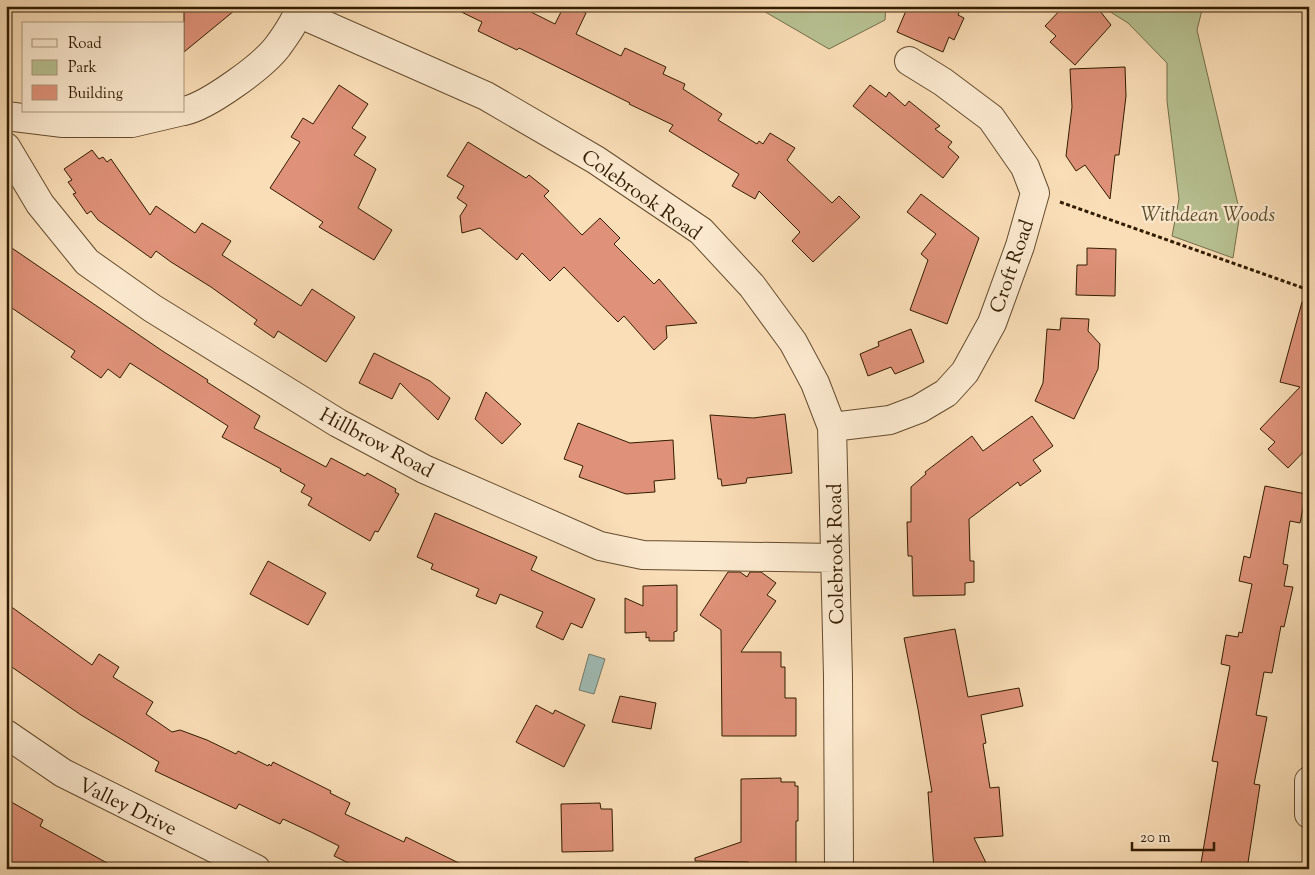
<svg xmlns="http://www.w3.org/2000/svg" width="1315" height="875" viewBox="0 0 1315 875" font-family="'Sorts Mill Goudy',serif">
<style>
.green{fill:#b8c293;stroke:#756f4a}
.water{fill:#9fbbb4;stroke:#737b6c}
.building{fill:#df9279;stroke:#321c00}
.lines{fill:none;stroke-linecap:round;stroke-linejoin:round}
.minor-casing{stroke:#644c2e;stroke-width:30}
.path{stroke:#321c00;stroke-width:3;stroke-dasharray:4 2.5;stroke-linecap:butt}
.minor{stroke:#fcead0;stroke-width:28}
.labels{text-anchor:middle;stroke-width:4.5;stroke-linejoin:round;paint-order:stroke}
.street-label{font-size:20px;fill:#321c00;stroke:#fcead0}
.park-label{font-size:20px;font-style:italic;fill:#5a4e2c;stroke:#fcead0}
</style>
<rect width="100%" height="100%" fill="#fadeb7"/>
<filter id="stains"><feTurbulence type="fractalNoise" baseFrequency=".004" numOctaves="4"/><feColorMatrix values="0 0 0 0 .2 0 0 0 0 .09 0 0 0 0 .02 0 0 0 .5 -.17"/></filter>
<radialGradient id="worn" r=".72"><stop offset=".6" stop-color="#630" stop-opacity="0"/><stop offset="1" stop-color="#630" stop-opacity=".3"/></radialGradient>
<path class="green" d="M755,6H886L885,20L829,49Z
M1101,6H1203L1197,30L1240,213L1233,258L1172,236L1179,199L1167,101V63L1128,23Z"/>
<path class="water" d="M589,654L605,659L594,694L579,690Z"/>
<path class="building" d="M184,6H240L184,52Z
M449,6H519L555,24L564,6H572L586,13L576,34L621,56L625,48L666,67L663,74L685,84L683,89L722,114L718,120L757,144L759,141L763,144L770,133L795,148L787,160L832,203L839,196L860,217L813,262L792,241L800,232L759,191L755,199L732,186L739,174L669,131L673,125L629,104L630,103L519,48L517,50L478,31L482,22Z
M908,6H962L958,15L964,18L954,40L949,37L943,52L897,32Z
M1064,6H1096L1111,25L1075,65L1050,42L1056,36L1045,26Z
M1125,67L1126,96L1119,155H1115L1110,199L1085,165L1076,171L1066,156L1072,107L1070,69Z
M339,85L368,104L352,128L366,137L354,155L376,169L358,208L392,230L374,260L319,227L323,222L270,188L300,142L291,137L303,118L313,124Z
M870,85L886,97L889,92L905,106L909,101L940,126L935,129L952,142L948,147L959,157L943,178L853,106Z
M468,142L526,178L529,175L549,191L544,196L582,235L600,218L620,238L614,244L654,284L659,279L697,323L666,326L667,338L654,350L624,316L618,322L564,267L550,281L522,253L517,260L480,228L462,233L460,216L467,205L457,198L464,186L447,176Z
M92,150L99,159L103,157L107,162L111,159L150,215L156,206L195,233L202,223L231,241L222,255L301,306L312,289L355,317L326,362L278,331L274,338L254,324L257,320L211,287L171,262L156,251L151,258L98,220L91,211L87,214L73,194L76,193L68,182L72,180L64,169Z
M921,194L979,238L947,324L910,310L928,260L921,254L936,234L907,212Z
M6,244L164,352L208,380L207,382L260,416L254,428L326,467L331,458L365,476L367,473L396,489L395,492L399,494L378,532L375,531L370,541L308,505L312,498L301,492L305,485L280,471L281,469L222,437L228,426L130,363L120,378L108,369L101,378L71,357L75,351L6,304Z
M1087,248L1116,249L1115,296L1076,295L1077,265H1087Z
M1302,302L1309,303V446L1288,468L1268,449L1275,442L1260,429L1300,387L1280,382Z
M1061,318L1089,319L1088,331L1100,344L1098,369L1074,419L1035,401L1043,383L1047,329L1060,330Z
M911,329L924,362L895,374L891,367L868,376L860,354L879,346L878,342Z
M374,353L430,381L450,398L438,420L400,383L392,399L359,383Z
M486,392L521,424L502,444L475,419Z
M785,414L792,473L747,478L746,483L722,486L721,479H718L710,415L753,418Z
M1032,416L1053,446L1033,460L1041,471L1020,486L1018,482L969,519L970,561H974V582L965,583V595L913,596L912,556H908L907,522H911V487L926,474L925,472L972,436L983,451Z
M578,423L630,443L673,440L675,479L654,481L655,492L626,494L579,477L583,466L564,459Z
M1265,486L1306,494L1300,523L1290,521L1283,564L1288,565L1284,586L1293,587L1284,627L1281,626L1272,673L1264,672L1256,715L1267,717L1254,784L1260,785L1247,869H1200L1218,762L1212,761L1230,666L1221,664L1226,635L1238,637L1239,632L1242,633L1252,584L1239,581L1244,556L1250,558Z
M435,513L537,557L531,570L595,599L582,628L571,623L563,640L536,627L543,612L500,594L496,604L476,596L479,589L431,569L433,564L417,557Z
M268,561L326,593L308,625L250,594Z
M728,572H740L747,577L750,572H761L776,583L767,595L776,601L741,652H781V667H785V698H796V736H722L721,630L700,615Z
M677,585V631L674,632V641H649V637L646,638V632L625,633V598L643,606V586Z
M6,603L92,665L99,654L119,667L113,677L153,702L146,714L172,732L180,730L207,740L236,754L238,751L268,766L269,764L271,766L273,762L331,791L330,793L350,803L345,814L404,842L406,837L471,869H361L334,856L339,846L311,832L283,819L280,824L239,804L236,809L155,771L159,762L81,715L6,663Z
M955,629L968,697L1019,688L1023,706L981,715L986,743L983,744L990,788L999,787L1003,836L974,838L989,869H934L928,792H932L918,709L904,638Z
M620,696L656,703L651,729L612,722Z
M536,705L553,714L555,710L585,725L564,767L516,742Z
M781,778V782H795V786H798V821H796V864H787V869H748V862L695,861V858L741,842V779Z
M6,799L43,820L40,826L118,869H6Z
M600,803L601,809H612L613,851L562,852L561,804Z"/>
<g class="lines">
<g class="minor-casing">
<path id="minor" d="M298,13L486,96L596,160L701,231L752,286L793,342L815,383L832,427L838,676L839,869
M184,111C208,106 263,66 278,46C286,35 297,20 300,6
M6,116L63,123H132L183,111
M6,147L40,204L87,262L152,308L338,423L424,469L600,546L643,555L835,558
M832,427L890,420L919,409L946,393L965,372L992,323L1020,246L1035,193L1025,167L991,118L943,82L909,61
M6,734L63,773L256,869
M1309,781V814"/>
</g>
<path class="path" d="M1060,202L1309,290"/>
<use href="#minor" class="minor"/>
</g>
<g class="labels">
<g class="street-label">
<text transform="translate(642 194) rotate(35)" y="7">Colebrook Road</text>
<text transform="translate(1011 266) rotate(-71)" y="7">Croft Road</text>
<text transform="translate(377 442) rotate(28)" y="7">Hillbrow Road</text>
<text transform="translate(835 554) rotate(-91)" y="7">Colebrook Road</text>
<text transform="translate(128 806) rotate(26)" y="7">Valley Drive</text>
</g>
<g class="park-label">
<text x="1208" y="221">Withdean Woods</text>
</g>
</g>
<rect width="1315" height="875" fill="none" stroke="#fadeb7" stroke-width="25"/>
<rect x="8" y="8" width="1300" height="860" fill="none" stroke="#321c00" stroke-width="2.5"/>
<rect x="12" y="12" width="1290" height="850" fill="none" stroke="#321c00"/>
<rect x="22" y="22" width="162" height="90" fill="#fcead0" stroke="#ab987d"/>
<rect x="32" y="39" width="25" height="8" fill="#fcead0" stroke="#ab987d"/>
<text x="68" y="48" font-size="15" fill="#321c00">Road</text>
<rect x="32" y="60" width="25" height="15" fill="#b8c293" stroke="#ab987d"/>
<text x="68" y="72" font-size="15" fill="#321c00">Park</text>
<rect x="32" y="85" width="25" height="15" fill="#df9279" stroke="#ab987d"/>
<text x="68" y="98" font-size="15" fill="#321c00">Building</text>
<path d="M1132 842v8h82v-8" fill="none" stroke="#321c00" stroke-width="2.5"/>
<text x="1140" y="842" font-size="15" fill="#321c00" stroke="#fcead0" stroke-width="4" paint-order="stroke">20 m</text>
<rect width="100%" height="100%" filter="url(#stains)"/>
<rect width="100%" height="100%" fill="url(#worn)"/>
</svg>
